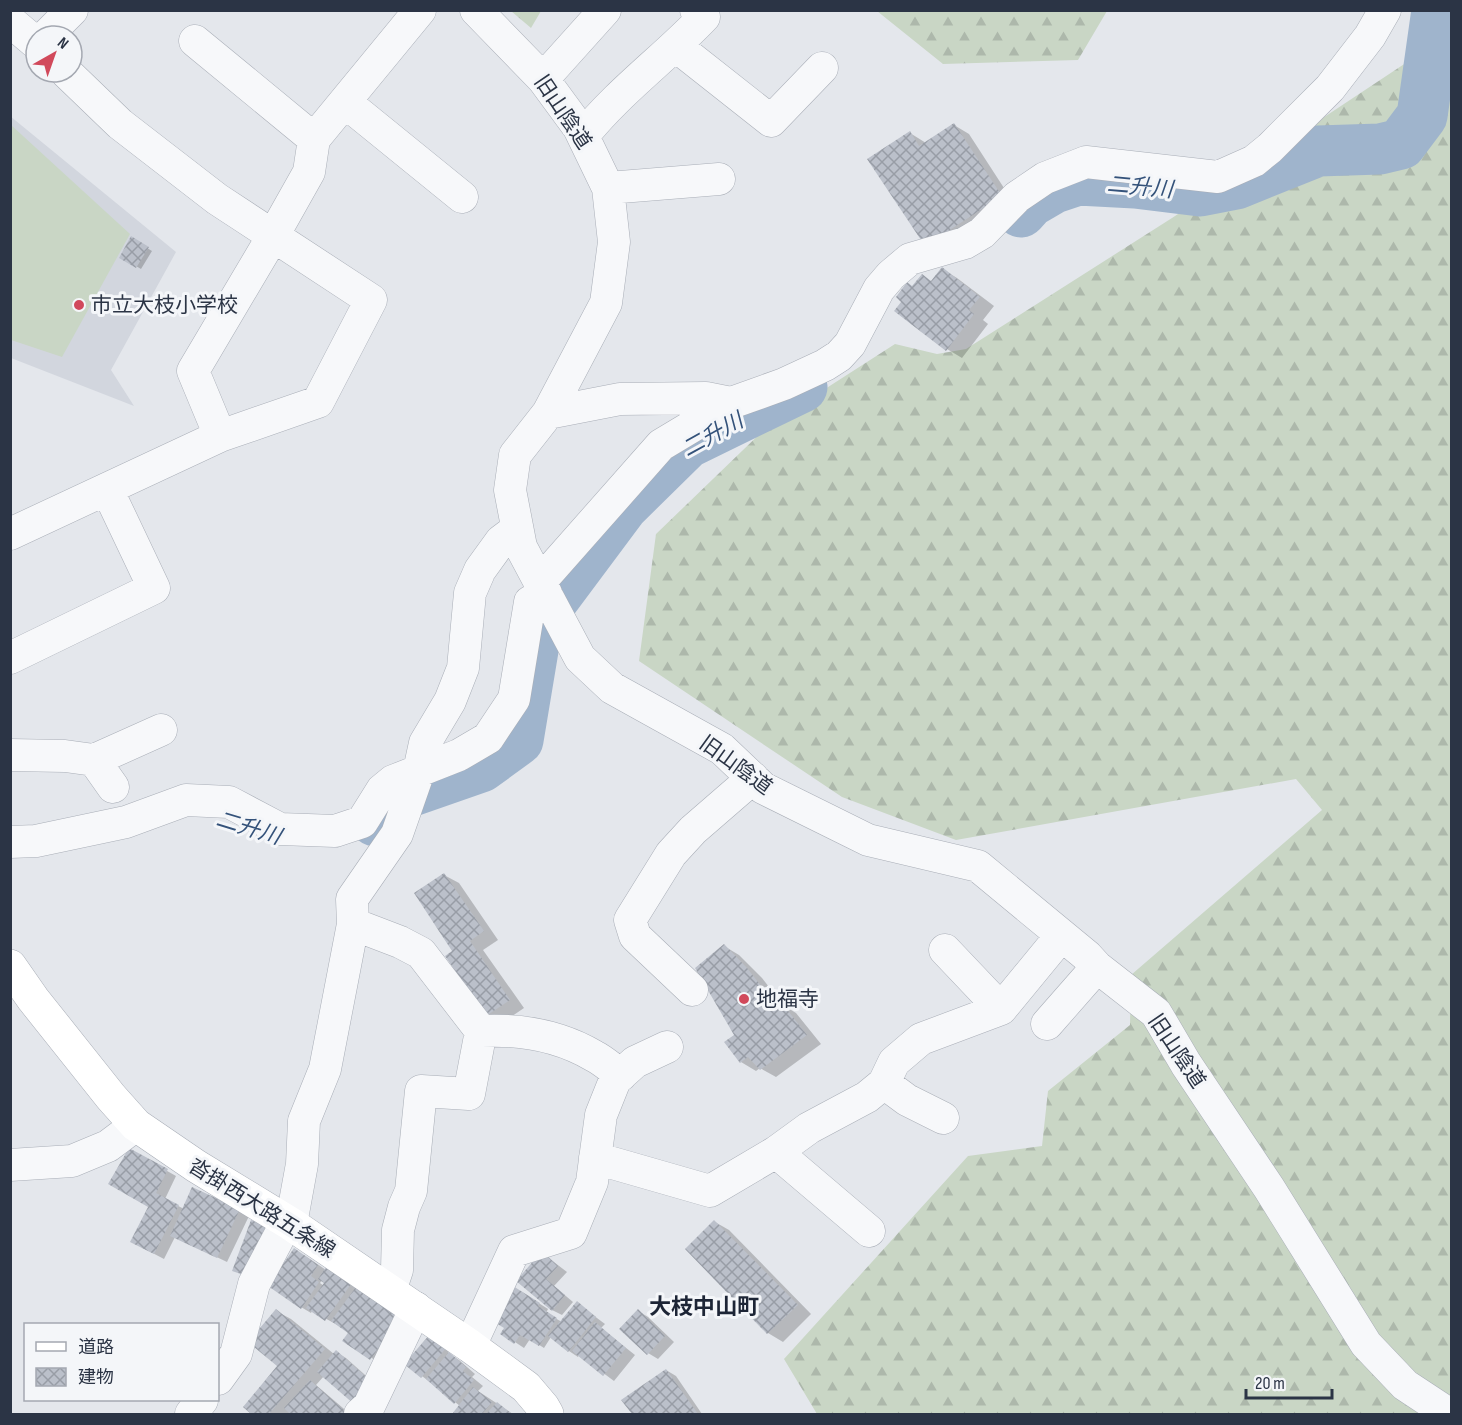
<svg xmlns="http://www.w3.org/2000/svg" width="1462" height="1425" viewBox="0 0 1462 1425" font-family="'Sofia Sans Condensed','Noto Sans JP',sans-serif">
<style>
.built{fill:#d2d6de}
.forest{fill:url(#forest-firs)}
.garden{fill:#c9d6c5}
.shadow{fill:#0003;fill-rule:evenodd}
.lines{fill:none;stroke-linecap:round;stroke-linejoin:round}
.river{stroke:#9fb4cc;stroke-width:51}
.building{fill:url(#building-cross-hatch)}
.minor-casing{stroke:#a9aeb7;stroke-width:33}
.secondary-casing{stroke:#a9aeb7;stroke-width:34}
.minor{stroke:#f7f8fa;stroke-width:32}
.secondary{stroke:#fff;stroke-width:33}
.poi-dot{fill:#d1495b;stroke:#f4f6f9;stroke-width:2}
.labels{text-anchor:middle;stroke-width:6;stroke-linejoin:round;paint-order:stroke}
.street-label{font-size:21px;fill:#2b3445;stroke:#f4f6f9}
.poi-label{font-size:21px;fill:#2b3445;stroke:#f4f6f9;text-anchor:start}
.water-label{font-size:22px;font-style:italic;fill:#34527a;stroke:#f4f6f9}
.neighbourhood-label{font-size:22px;font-weight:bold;fill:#1d2536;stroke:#f4f6f9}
</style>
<defs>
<pattern id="forest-firs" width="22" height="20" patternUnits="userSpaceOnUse" patternTransform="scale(1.5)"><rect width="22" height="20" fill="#c9d6c5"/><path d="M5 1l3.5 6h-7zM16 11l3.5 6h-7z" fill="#adb8ab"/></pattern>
<pattern id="building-cross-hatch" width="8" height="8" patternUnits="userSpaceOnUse" patternTransform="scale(1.5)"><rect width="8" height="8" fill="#bbc0ca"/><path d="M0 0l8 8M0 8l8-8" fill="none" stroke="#989da6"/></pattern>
</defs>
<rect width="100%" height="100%" fill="#e4e7ec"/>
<path class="built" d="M10,116L176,252L111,370L134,406L11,358Z"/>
<path class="forest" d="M511,11H541L531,28Z
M877,11H1107L1078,60L943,64Z
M1451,33V1414H817L784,1359L968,1156L1042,1146L1048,1091L1130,1025L1131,975L1322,810L1296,779L956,840L842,797L639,661L656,534L769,425L895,344L937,354L966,349L1172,218Z"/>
<path class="garden" d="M11,125L130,234L62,357L11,340Z"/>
<path class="shadow" d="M954,125L969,134L1015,205L941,254L910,133L926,143Z
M132,239L152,251L141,269L121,257Z
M942,269L957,278L994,306L983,320L988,324L962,358L947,349L914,287L932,282Z
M444,875L459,883L498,940L483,950L524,1008L502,1023L487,1015Z
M724,946L739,955L762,978L783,1005L796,1013L821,1044L776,1077L760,1068L756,1071L741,1062Z
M130,1150L176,1176L165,1199L184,1209L193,1189L249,1216L227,1262L175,1237L164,1259L141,1247L150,1207Z
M715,1222L729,1230L811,1314L783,1342L768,1333L687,1249Z
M542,1253L567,1272L554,1286L573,1302L562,1315L552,1310L518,1281Z
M304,1255L326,1270L336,1275L409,1324L381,1364L344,1340L350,1332L312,1311L311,1313L301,1307ZM322,1280L326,1282L324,1286L320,1283Z
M523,1293L548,1309L546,1313L562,1322L577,1303L605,1324L601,1328L635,1355L614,1381L579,1355L578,1357L569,1351L551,1337L544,1348L530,1339L524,1348L515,1342Z
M276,1311L291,1319L334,1354L336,1352L346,1358L382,1390L324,1376L316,1385L350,1414H254L245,1407L279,1366Z
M638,1311L648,1317L674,1342L658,1359L648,1353Z
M431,1335L450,1350L448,1353L459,1360L475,1374L472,1377L483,1386L478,1391L513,1414H454L460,1406L422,1376Z
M666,1370L676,1376L702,1414H633L623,1400Z"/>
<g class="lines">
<path class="river" d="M1021,212L1030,202L1054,188L1078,180L1135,183L1200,191L1236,184L1318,151L1380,149L1401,144L1422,116L1437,10
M375,821L395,797L481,767L518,740L538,620L623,506L687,443L802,387"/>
</g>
<path class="building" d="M954,123L1002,196L925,246L867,159L910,131L919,146Z
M131,236L149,247L136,268L119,258Z
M942,267L980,297L969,310L974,314L946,351L894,311L901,302L896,297L907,282L912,286L922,274L931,281Z
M444,873L484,931L470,941L510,1000L486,1016L445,956L452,951L414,893Z
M724,944L747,968L776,1005L781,1002L807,1035L760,1070L748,1057L740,1063L724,1042L734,1035L695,968Z
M129,1148L168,1169L156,1193L179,1205L154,1254L130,1242L148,1207L108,1184Z
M192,1187L240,1209L217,1258L170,1236Z
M251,1220L273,1228L250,1277L232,1271Z
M714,1220L798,1305L767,1334L685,1249Z
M294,1248L318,1265L311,1276L319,1282L301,1309L268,1286Z
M542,1251L558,1266L546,1279L565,1295L552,1311L516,1281Z
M326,1267L351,1284L325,1321L306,1308L324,1283L318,1279Z
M513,1286L540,1303L538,1306L557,1318L539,1346L520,1335L514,1344L500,1334L504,1328L491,1320Z
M356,1287L400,1318L370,1360L342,1341L348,1333L331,1321Z
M577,1301L596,1317L568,1352L548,1336Z
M276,1309L325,1349L269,1414H251L243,1407L277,1366L248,1342Z
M638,1309L665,1336L647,1355L619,1329Z
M595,1322L626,1348L603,1376L572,1351Z
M431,1333L447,1347L421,1378L404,1364Z
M336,1350L374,1384L355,1405L317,1372Z
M449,1352L466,1367L463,1371L474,1380L454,1404L426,1379Z
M666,1369L698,1414H632L621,1400Z
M310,1380L346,1412L343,1414H290L284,1408Z
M473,1387L492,1402L482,1414H452Z
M497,1402L512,1414H486Z"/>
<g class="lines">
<g class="minor-casing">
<path id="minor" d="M476,10L543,79L579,128L608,188L614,242L606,303L548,413L515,455L510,490L521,547L580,658L612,688L722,749L763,788L868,840L978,866L1087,956L1097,967L1156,1013L1186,1064L1269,1188L1366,1344L1405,1385L1449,1414
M10,21L36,43
M46,36L72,10
M195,41L314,139
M676,46L771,121L822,68
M543,79L605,10
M345,102L462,197
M583,136C618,92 665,58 704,17L696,10
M608,188L719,179
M548,413L620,399L706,398L731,403L784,384L825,365L839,356L850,344L879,289L891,275L910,259L965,243L982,233L1017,197L1045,178L1086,162L1218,177L1254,161L1270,148L1330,88L1370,36L1385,10
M220,436L193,371L273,236L309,172L314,139L420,10
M10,534L220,436L318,402L371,300L217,199L120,124L66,72
M540,582L661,445L731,403
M10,658L154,588L107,489
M10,755L65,756L94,760L161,730
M94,760L113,787
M10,842L36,841L126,822L186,800L229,802L280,829L335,831L362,822L382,790L393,781L459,755L488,738L514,699L530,602L546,593
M353,924L400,942L421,953L481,1031C520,1029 560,1036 594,1056C604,1061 612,1069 621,1075
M945,950L1001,1009
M692,990L635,936L630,920L671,854L693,830L753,778
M1047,1024L1097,967
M884,1083L907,1100L943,1118
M776,1152L869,1231
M595,1158L710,1191L776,1152L809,1128L867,1097L884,1083L894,1062L921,1039L1001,1009L1061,936
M10,1165L72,1161L108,1146L136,1125
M390,1291L397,1270L398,1230L404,1207L411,1191L421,1091L469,1094L481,1031
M470,1346L514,1251L571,1233L592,1182L601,1115L615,1080L635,1062L667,1047
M218,1379L236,1354L254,1284L281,1233L291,1224L302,1164L304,1121L325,1069L353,924L352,899L397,834L419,771L425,743L450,701L463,668L470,593L480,570L501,541L517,529
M191,1414L202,1400
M360,1414L369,1406L416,1308"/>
</g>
<g class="secondary-casing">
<path id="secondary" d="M10,966L33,999L111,1097L136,1125L196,1166L291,1224L470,1346L526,1387L543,1407L547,1414"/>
</g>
<use href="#minor" class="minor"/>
<use href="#secondary" class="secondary"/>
</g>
<g class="poi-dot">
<circle cx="79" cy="305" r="6"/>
<circle cx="744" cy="999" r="6"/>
</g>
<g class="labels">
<g class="street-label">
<text transform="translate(563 112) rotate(56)" y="7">旧山陰道</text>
<text transform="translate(736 765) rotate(36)" y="7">旧山陰道</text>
<text transform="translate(1177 1051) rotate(56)" y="7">旧山陰道</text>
<text transform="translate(262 1208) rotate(32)" y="7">沓掛西大路五条線</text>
</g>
<g class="poi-label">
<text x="91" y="312">市立大枝小学校</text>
<text x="756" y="1006">地福寺</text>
</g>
<g class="water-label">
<text transform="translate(1140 186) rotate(5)" y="8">二升川</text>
<text transform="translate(712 434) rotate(-29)" y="8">二升川</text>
<text transform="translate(249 827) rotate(17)" y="8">二升川</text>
</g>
<g class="neighbourhood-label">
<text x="704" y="1314">大枝中山町</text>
</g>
</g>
<rect width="1462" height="1425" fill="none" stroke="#2b3445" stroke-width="24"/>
<rect x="24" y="1323" width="195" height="78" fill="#f4f6f9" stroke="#a4a8b1" stroke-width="1.5"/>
<rect x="36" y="1342" width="30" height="9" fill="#ffffff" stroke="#a4a8b1" stroke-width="1.5"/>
<text x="78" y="1353" font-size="18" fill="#2b3445">道路</text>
<rect x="36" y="1368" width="30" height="18" fill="url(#building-cross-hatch)" stroke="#a4a8b1" stroke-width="1.5"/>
<text x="78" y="1383" font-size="18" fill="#2b3445">建物</text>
<g transform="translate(54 54) rotate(40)"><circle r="28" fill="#f4f6f9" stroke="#a4a8b1" stroke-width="1.5"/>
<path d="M0-4.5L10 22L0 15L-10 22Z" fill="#d1495b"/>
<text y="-9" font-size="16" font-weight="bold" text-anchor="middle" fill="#2b3445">N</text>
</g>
<path d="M1246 1389v9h86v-9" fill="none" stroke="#2b3445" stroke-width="3"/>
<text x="1255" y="1389" font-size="18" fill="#2b3445" stroke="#f4f6f9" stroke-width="4.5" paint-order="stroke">20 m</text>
</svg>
